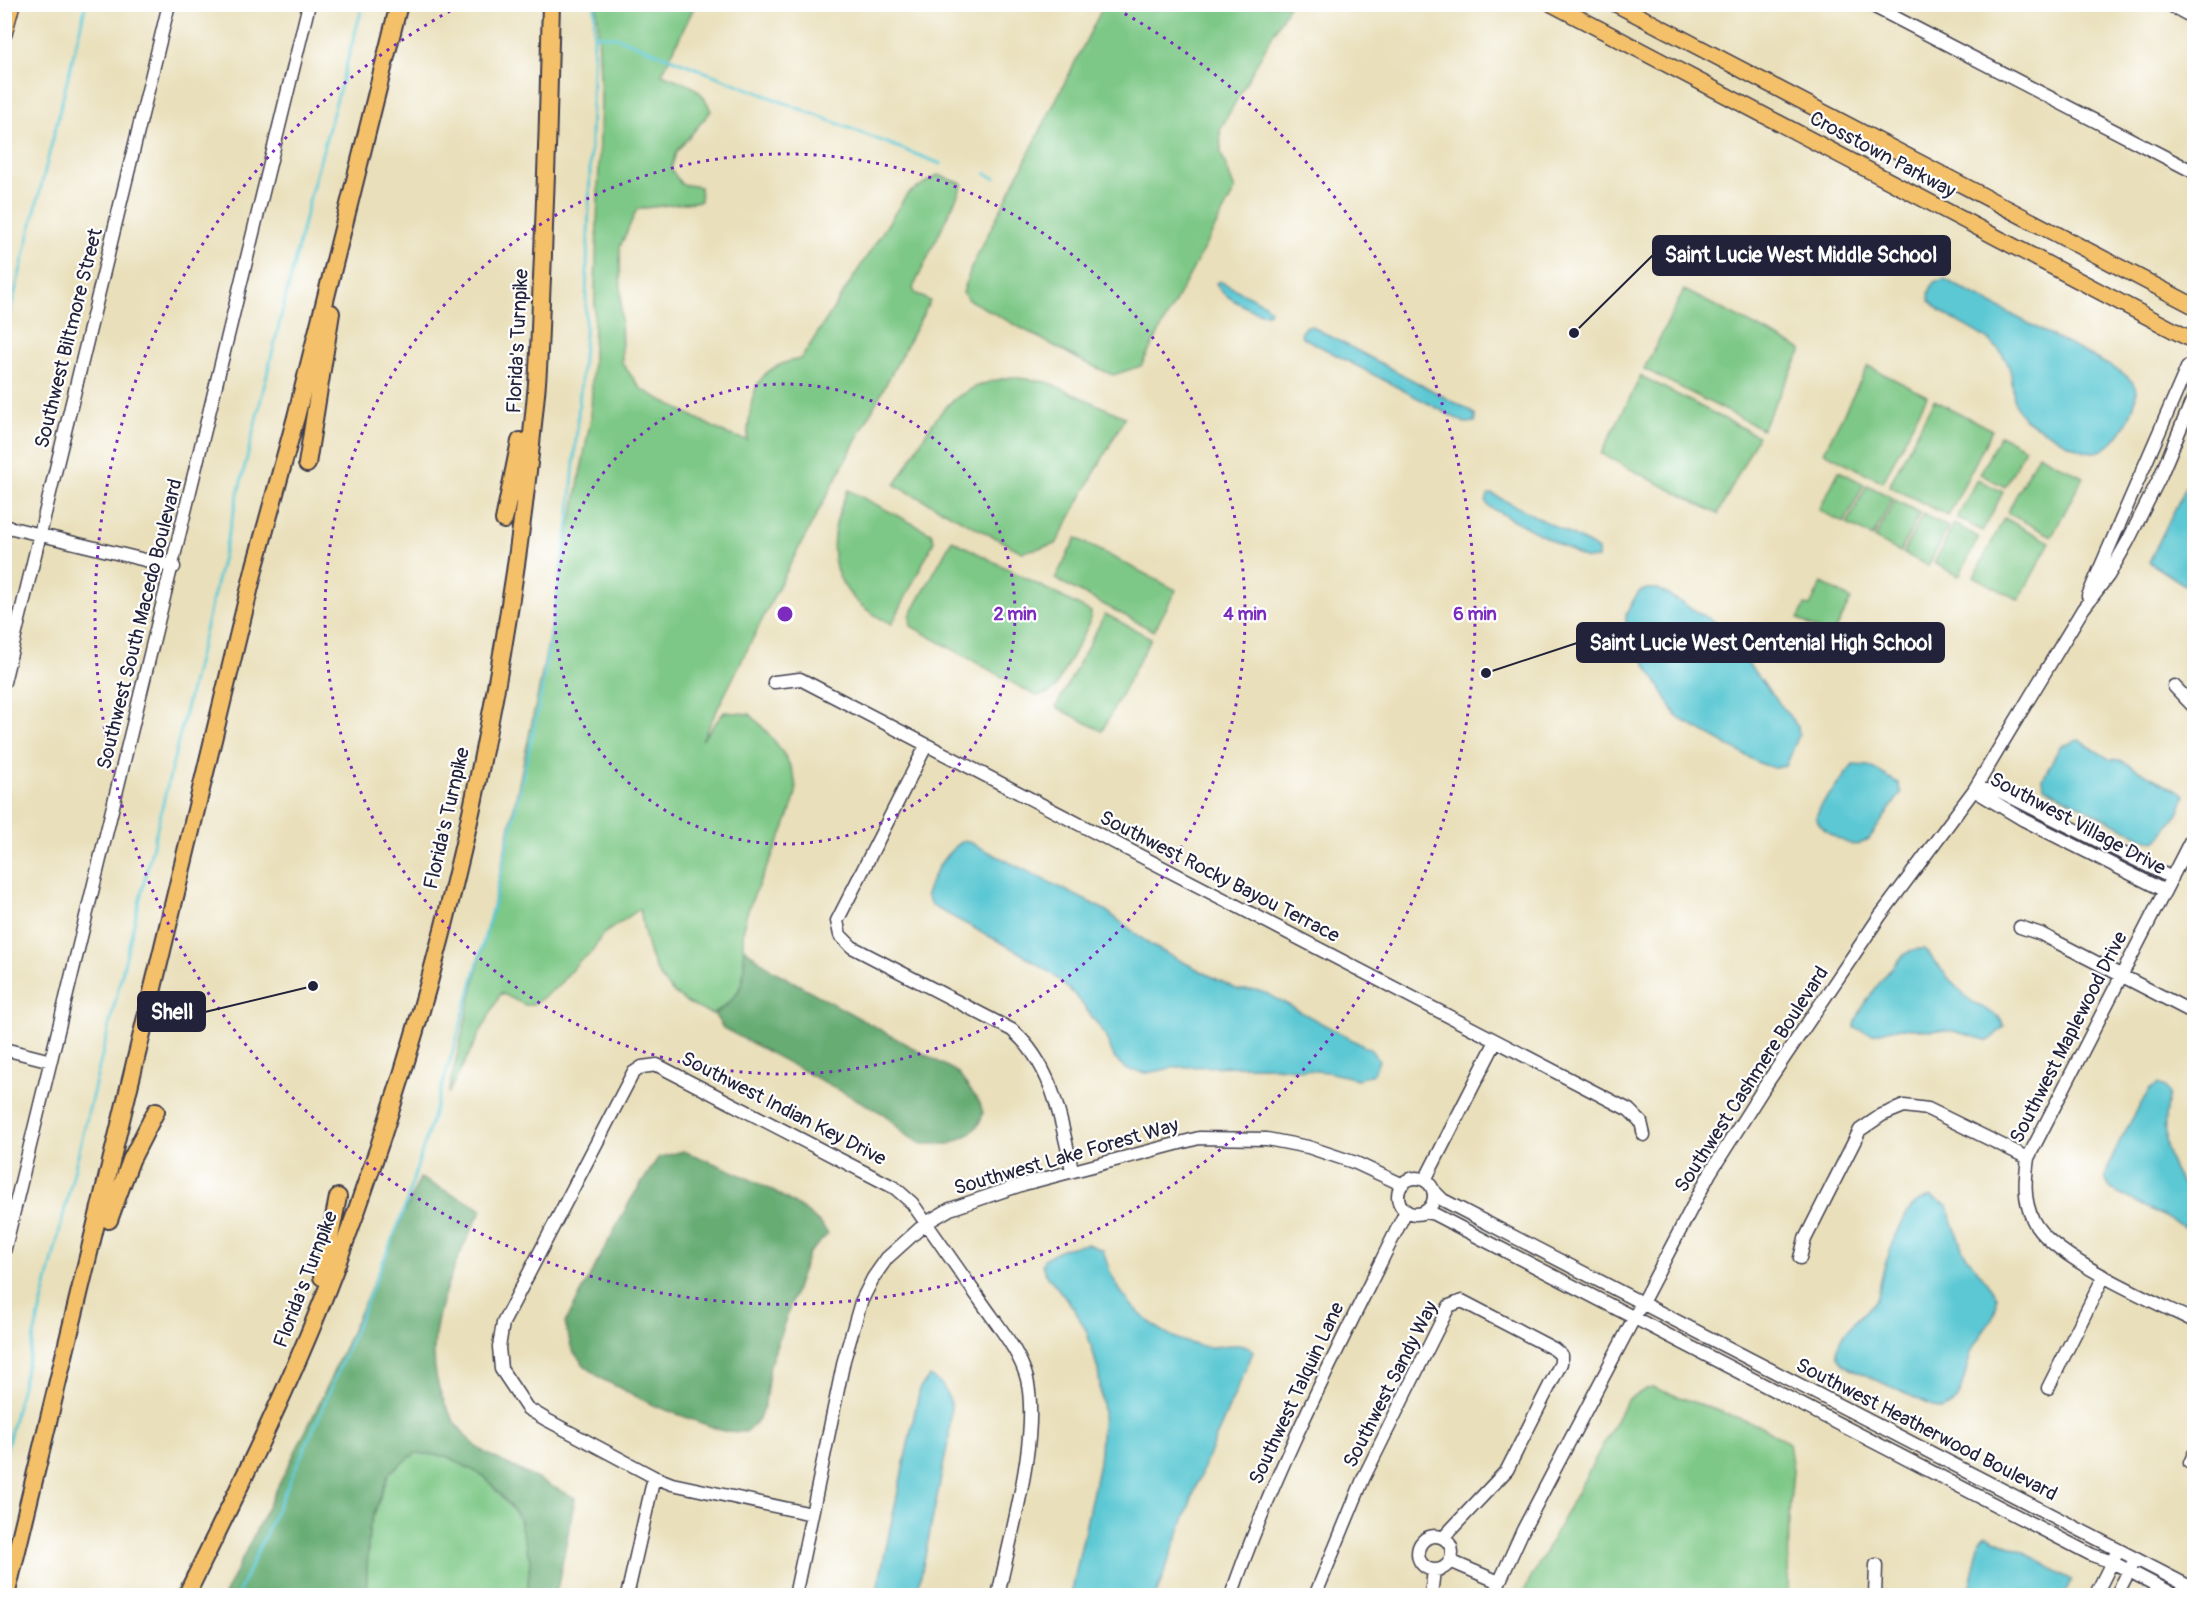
<svg xmlns="http://www.w3.org/2000/svg" width="2199" height="1600" viewBox="0 0 2199 1600" font-family="Pangolin,sans-serif">
<style>
.green{fill:#7dc886;stroke:#507560;stroke-width:1.5}
.forest{fill:#66ac73;stroke:#446757;stroke-width:1.5}
.water{fill:#5cc8d3;stroke:#3f7587;stroke-width:1.5}
.lines{fill:none;stroke-linecap:round;stroke-linejoin:round}
.stream{stroke:#5cc8d3;stroke-width:3}
.minor-casing{stroke:#403e4e;stroke-width:15}
.major-casing{stroke:#403e4e;stroke-width:18}
.highway-casing{stroke:#403e4e;stroke-width:20}
.minor{stroke:#fff;stroke-width:12}
.major{stroke:#f4c16a;stroke-width:15}
.highway{stroke:#f4c16a;stroke-width:16}
.ring{fill:none;stroke:#7b2cbf;stroke-width:3;stroke-dasharray:3 6}
.labels{text-anchor:middle;stroke-width:4.5;stroke-linejoin:round;paint-order:stroke}
.street-label{font-size:20px;fill:#22223b;stroke:#fff}
.centre{fill:#7b2cbf;stroke:#fff;stroke-width:3}
.ring-label{font-size:18px;text-anchor:middle;font-weight:bold;fill:#7b2cbf;stroke:#fff;stroke-width:4.5;stroke-linejoin:round;paint-order:stroke}
.leader{fill:none;stroke:#22223b;stroke-width:2}
.callout-dot{fill:#22223b;stroke:#fff;stroke-width:2}
.callout{fill:#22223b;stroke:#22223b;stroke-width:2}
.callout-label{font-size:21px;text-anchor:middle;font-weight:bold;fill:#fff}
</style>
<rect width="100%" height="100%" fill="#fff"/>
<filter id="ink" filterUnits="userSpaceOnUse"><feTurbulence type="fractalNoise" baseFrequency=".0167" numOctaves="2"/><feDisplacementMap in="SourceGraphic" scale="12" xChannelSelector="R" yChannelSelector="G"/><feConvolveMatrix kernelMatrix="1 2 1 2 8 2 1 2 1" color-interpolation-filters="sRGB"/></filter>
<filter id="wash" filterUnits="userSpaceOnUse"><feTurbulence type="fractalNoise" baseFrequency=".008" numOctaves="4" result="noise"/><feDisplacementMap in="SourceGraphic" scale="24" xChannelSelector="R" yChannelSelector="G"/><feGaussianBlur stdDeviation="1.35" result="paint"/><feColorMatrix in="noise" values="0 0 0 0 0 0 0 0 0 0 0 0 0 0 0 0 0 1.4 0 .05"/><feComposite in="paint" operator="in"/></filter>
<g filter="url(#wash)">
<rect width="100%" height="100%" fill="#e9dfba"/>
<path class="green" d="M597,5H695L662,74C686,85 700,83 711,111L676,152L671,169L681,184L700,187L701,201L637,209L620,247L622,363L641,389L726,434L747,440C752,397 750,367 801,359L907,194L938,175L963,184L913,288L915,293L930,301L781,582L702,740L724,712L750,714C769,733 796,762 796,791C796,796 793,804 791,809C781,844 761,875 748,910C732,954 765,984 712,1014C657,995 649,963 640,909L602,935L591,953L579,961L558,986L533,1005H525L501,993L448,1094L499,878L540,684L591,418L601,100Z
M1104,5H1289L1220,130L1221,153L1235,190L1141,366L1113,375L1084,362L969,300L963,293L971,268Z
M1684,290L1802,350L1762,429L1644,369Z
M1868,366L1927,396L1883,482L1824,452Z
M1641,376L1758,436L1718,514L1601,454Z
M1012,377L1047,382L1125,417L1056,544L1022,552L895,485C931,430 938,388 1012,377Z
M1934,400L1992,430L1948,516L1889,486Z
M2000,435L2025,448L2005,487L1980,474Z
M2038,454L2083,477L2052,536L2007,513Z
M1839,471L1864,484L1844,523L1819,510Z
M1977,479L2003,492L1983,531L1957,518Z
M1867,485L1893,498L1873,537L1847,524Z
M848,490L931,533L934,541L892,624C829,596 821,548 848,490Z
M1895,500L1920,513L1900,552L1875,539Z
M1923,514L1948,527L1928,566L1903,553Z
M2004,518L2050,542L2019,600L1974,577Z
M1954,524L1979,537L1959,576L1934,563Z
M1076,538L1176,590L1154,631L1055,579Z
M952,540L1091,612L1090,622L1055,688L1049,693L1036,696L911,626L910,616Z
M1822,583L1851,599L1832,637L1798,619L1805,605L1810,606Z
M1105,614L1151,638L1102,731L1056,707Z
M1654,1388L1761,1426L1789,1443L1793,1471L1789,1514L1788,1595H1522L1627,1400L1646,1389Z
M416,1453L446,1456L484,1476L518,1516L530,1560L527,1595L366,1596L369,1528L389,1473Z"/>
<path class="forest" d="M744,948L772,970L957,1072L980,1103L983,1113L980,1123L970,1134L950,1144H922L907,1136L884,1114L723,1028L714,1014C744,996 745,981 744,948Z
M683,1151C721,1165 808,1201 828,1234L808,1254L770,1365L765,1403L759,1419L746,1432L723,1431L653,1405L602,1379L584,1365L572,1350L565,1323L630,1201L658,1158Z
M420,1178L482,1209C442,1287 400,1376 477,1447C485,1454 497,1458 505,1463C529,1475 552,1486 575,1498L556,1595H527L530,1560L518,1515L484,1476L446,1456L416,1453L389,1473L369,1528L366,1595H224L319,1404Z"/>
<path class="water" d="M1944,279L2106,364C2116,369 2130,375 2135,387C2141,405 2115,453 2093,452C2071,450 2045,430 2026,420C2006,402 2018,382 2006,360C1990,331 1951,325 1930,301C1928,293 1930,289 1934,282Z
M1219,281L1265,304L1270,310L1268,313C1256,315 1219,295 1216,283Z
M1306,326H1311L1465,408L1475,415V422L1465,423L1302,337L1301,332Z
M2194,470V591L2149,562Z
M1492,494L1591,545L1598,550V558L1586,559L1489,507L1486,502L1488,495Z
M1647,589H1658L1715,622L1798,727L1799,735L1786,766L1774,768L1759,763L1678,718L1632,641L1626,626V615L1633,601L1639,592Z
M2079,740L2109,759L2120,760L2185,795L2179,812L2158,840L2154,842L2141,837L2044,787L2043,779L2060,746Z
M1853,765L1869,766L1898,783L1901,793L1869,839L1858,845C1844,844 1820,831 1816,817L1820,807Z
M965,840L1105,910L1152,946L1238,990H1256L1268,994L1371,1050L1379,1061L1373,1074L1358,1079L1327,1072L1264,1066L1177,1067L1147,1073L1128,1070L1115,1059L1104,1033L1077,997L1051,973L1017,951L932,906L926,895C933,873 944,852 965,840Z
M1924,949L1957,988L1971,1001L1999,1017L2004,1026L1989,1041L1953,1031L1896,1028L1873,1034L1855,1028C1853,1014 1896,958 1910,951C1914,949 1919,949 1924,949Z
M2158,1084L2165,1087L2169,1094C2159,1136 2165,1167 2194,1198V1232L2111,1189C2108,1185 2105,1181 2106,1176C2109,1155 2138,1110 2149,1090Z
M1931,1197L1947,1205L1963,1251L1997,1296C1998,1318 1983,1329 1974,1346C1966,1362 1966,1380 1958,1396C1954,1404 1950,1407 1941,1410L1844,1365C1820,1342 1867,1315 1877,1298C1880,1294 1879,1286 1881,1280C1884,1265 1901,1219 1911,1208C1917,1201 1923,1199 1931,1197Z
M1087,1244L1103,1250C1106,1260 1109,1271 1114,1280C1132,1314 1170,1344 1210,1347C1223,1347 1245,1340 1253,1352L1205,1463L1156,1595H1071L1099,1463L1103,1412L1098,1370L1087,1332L1073,1307L1045,1273L1042,1264L1045,1258L1062,1249Z
M930,1376L942,1385L951,1403L949,1438L917,1595H876L920,1388Z
M1986,1535L2026,1553L2071,1580L2064,1595H1968L1980,1540Z"/>
<g class="lines">
<path class="stream" d="M595,35L616,37L941,164
M986,174L995,178
M4,337L86,4
M4,1460L311,193L363,4
M237,1596L319,1417L403,1213L457,1038L495,899L539,705L569,521L585,334L595,4"/>
</g>
</g>
<g filter="url(#ink)">
<g class="lines">
<g class="minor-casing">
<path id="minor" d="M1869,4L2194,172
M2168,4L2194,18
M4,526L174,567
M2088,596L2187,368L2194,361
M4,682L169,4
M774,682L800,679L1629,1110L1641,1122L1644,1135
M2174,686L2194,707
M926,746L837,921L840,935L852,947L1012,1030C1053,1065 1061,1120 1072,1170
M1974,790H1997L2172,878
M1974,790L2024,820L2165,891
M2194,834L2028,1158C2025,1180 2023,1199 2033,1220C2051,1258 2156,1302 2194,1321
M2020,927L2041,934L2194,1013
M4,1049L51,1061
M1398 1196a18 18 0 1 1 36 0a18 18 0 1 1-36 0Z
M1425,1180L1496,1041
M1435,1192L1443,1200L2194,1589
M1425,1212L1434,1214L2092,1555L2112,1562L2177,1596
M4,1252L309,4
M1800,1258L1805,1239L1860,1130L1882,1115L1904,1106L1928,1109L2028,1158
M2048,1388L2104,1276
M2190,1463L2194,1454
M812,1514L672,1484L654,1477L547,1420L527,1408L501,1369L499,1347L503,1323L633,1073L642,1067L657,1065L895,1188L912,1203C936,1237 959,1271 983,1304C999,1327 1020,1352 1027,1379C1040,1437 1010,1536 998,1596
M1418 1553a17 17 0 1 1 34 0a17 17 0 1 1-34 0Z
M1450,1561L1499,1582
M627,1596L654,1477
M795,1596L844,1360L861,1302L873,1278L887,1258L926,1223L950,1209L1024,1184L1199,1138L1267,1139L1308,1147L1356,1163L1401,1184
M1231,1596C1277,1462 1344,1338 1406,1211
M1315,1596L1364,1477L1449,1306L1462,1301L1554,1349L1561,1355V1363L1507,1470L1443,1538
M1431,1596L1434,1570
M1493,1596L1523,1530L1710,1173L1765,1086L1880,916L1974,790L2083,609L2108,576L2128,541L2160,477L2194,396
M1875,1596L1876,1565
M2095,1596L2115,1556
M2116,1596L2132,1565"/>
</g>
<g class="major-casing">
<path id="major" d="M1552,4L2194,341
M1616,4L2194,306
M4,34L12,4"/>
</g>
<g class="highway-casing">
<path id="highway" d="M307,464L331,313
M504,520L520,441
M109,1220L131,1160L156,1111
M322,1277L338,1197
M6,1596L255,566L296,417L399,4
M186,1596C236,1494 287,1392 328,1287C438,1006 509,693 536,394C540,355 540,316 542,278C546,187 549,96 551,4"/>
</g>
<use href="#minor" class="minor"/>
<use href="#major" class="major"/>
<use href="#highway" class="highway"/>
</g>
</g>
<g class="ring">
<circle cx="785" cy="614" r="230"/>
<circle cx="785" cy="614" r="460"/>
<path d="M1109 5A690 690 0 1 1 461 5"/>
</g>
<g class="labels">
<g class="street-label">
<text transform="translate(1883 154) rotate(28)" y="7">Crosstown Parkway</text>
<text transform="translate(68 338) rotate(-76)" y="7">Southwest Biltmore Street</text>
<text transform="translate(517 341) rotate(-87)" y="7">Florida's Turnpike</text>
<text transform="translate(139 624) rotate(-76)" y="7">Southwest South Macedo Boulevard</text>
<text transform="translate(446 818) rotate(-77)" y="7">Florida's Turnpike</text>
<text transform="translate(2078 823) rotate(28)" y="7">Southwest Village Drive</text>
<text transform="translate(1220 876) rotate(27)" y="7">Southwest Rocky Bayou Terrace</text>
<text transform="translate(2068 1037) rotate(-63)" y="7">Southwest Maplewood Drive</text>
<text transform="translate(1751 1079) rotate(-57)" y="7">Southwest Cashmere Boulevard</text>
<text transform="translate(784 1108) rotate(27)" y="7">Southwest Indian Key Drive</text>
<text transform="translate(1066 1156) rotate(-16)" y="7">Southwest Lake Forest Way</text>
<text transform="translate(305 1279) rotate(-69)" y="7">Florida's Turnpike</text>
<text transform="translate(1390 1384) rotate(-63)" y="7">Southwest Sandy Way</text>
<text transform="translate(1296 1393) rotate(-65)" y="7">Southwest Talquin Lane</text>
<text transform="translate(1927 1429) rotate(27)" y="7">Southwest Heatherwood Boulevard</text>
</g>
</g>
<circle cx="785" cy="614" r="9" class="centre"/>
<g class="ring-label">
<text x="1015" y="620">2 min</text>
<text x="1245" y="620">4 min</text>
<text x="1475" y="620">6 min</text>
</g>
<path class="leader" d="M1574 333L1653 255M1486 673L1577 643M313 986L205 1012"/>
<g class="callout-dot">
<circle cx="1574" cy="333" r="6"/>
<circle cx="1486" cy="673" r="6"/>
<circle cx="313" cy="986" r="6"/>
</g>
<g class="callout">
<rect x="1653" y="236" width="297" height="39" rx="6"/>
<rect x="1577" y="623" width="367" height="39" rx="6"/>
<rect x="138" y="992" width="67" height="39" rx="6"/>
</g>
<g class="callout-label">
<text x="1801" y="262">Saint Lucie West Middle School</text>
<text x="1761" y="650">Saint Lucie West Centenial High School</text>
<text x="172" y="1019">Shell</text>
</g>
<rect width="2199" height="1600" fill="none" stroke="#fff" stroke-width="24"/>
</svg>
